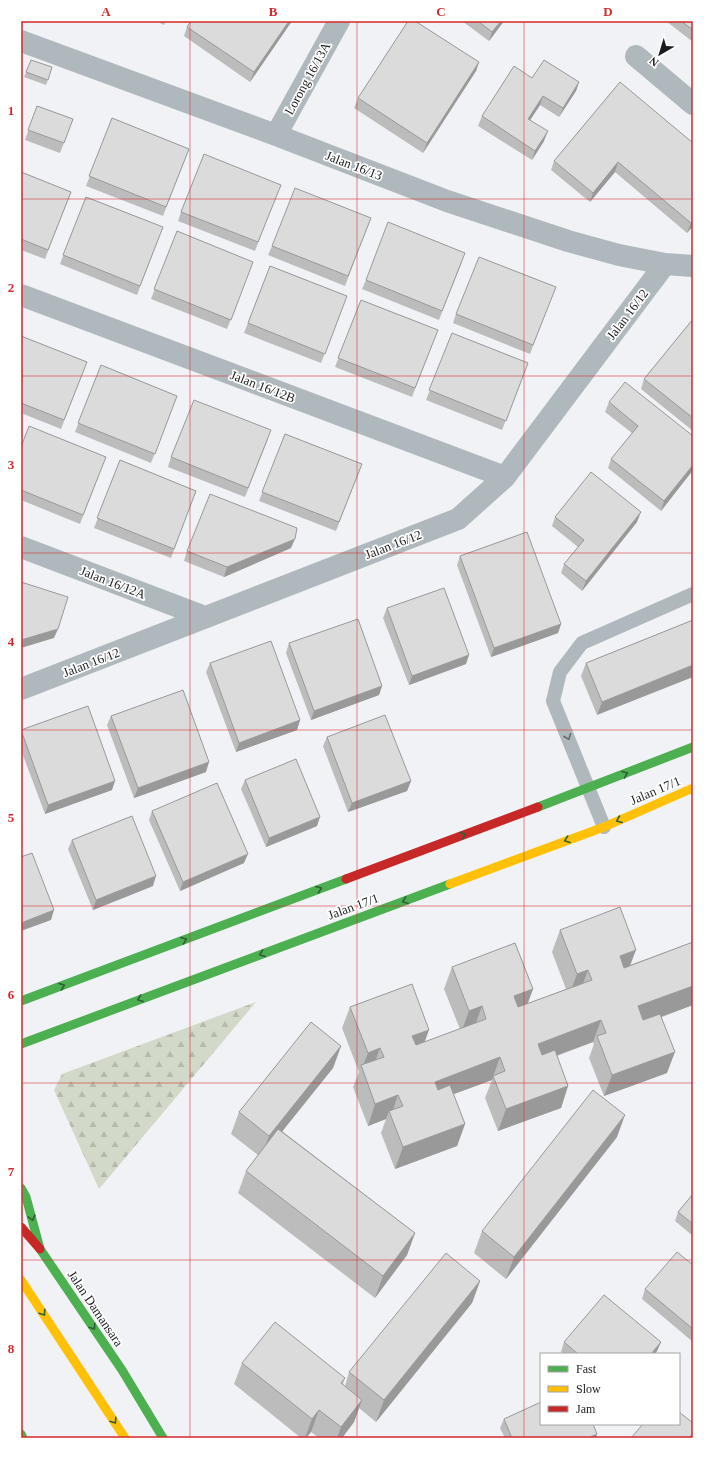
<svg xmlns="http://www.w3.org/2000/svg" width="714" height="1459" viewBox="0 0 714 1459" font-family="Georgia,serif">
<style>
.forest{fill:url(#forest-firs)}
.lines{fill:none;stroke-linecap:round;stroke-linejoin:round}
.lane{stroke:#afb9bd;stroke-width:14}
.street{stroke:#afb9bd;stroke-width:22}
.fast{stroke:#4caf50;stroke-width:9}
.slow{stroke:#ffc107;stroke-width:9}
.jam{stroke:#c62828;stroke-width:9}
.wall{fill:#bcbcbc}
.shaded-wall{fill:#999}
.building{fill:#dbdbdb;stroke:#999}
.oneway{stroke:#656a6e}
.oneway2{stroke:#315e34}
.grid{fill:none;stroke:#d62828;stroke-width:1;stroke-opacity:0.55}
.labels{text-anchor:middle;stroke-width:3.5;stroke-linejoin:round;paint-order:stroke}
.street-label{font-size:13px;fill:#1b1c1e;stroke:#fff}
.neatline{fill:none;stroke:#d62828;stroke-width:1.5}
.grid-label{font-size:13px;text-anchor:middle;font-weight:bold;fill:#d62828}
</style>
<defs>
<pattern id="forest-firs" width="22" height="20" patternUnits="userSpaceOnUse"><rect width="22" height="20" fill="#d3d9c8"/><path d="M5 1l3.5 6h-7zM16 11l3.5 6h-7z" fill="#b5baab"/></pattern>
</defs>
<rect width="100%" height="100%" fill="#f0f2f5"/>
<path class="forest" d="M256,1002L99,1189L54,1090L62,1074Z"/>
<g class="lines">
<path class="lane" d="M604,827L553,701L560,672L582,643L693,594"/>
<path class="street" d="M21,41L276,135L447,201L568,241L619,255L665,264L693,266
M636,56L693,104
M276,135L339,21
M21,295L505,477
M21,547L205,617
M21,689L458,519L505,477L665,264"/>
<path class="fast" d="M538,807L693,747
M21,1001L346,879
M21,1044L450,884
M21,1188L26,1197L40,1249L122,1370L163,1438
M21,1434L23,1438"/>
<path class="slow" d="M450,884L604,827L693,788
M21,1280L125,1438"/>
<path class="jam" d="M346,879L538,807
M21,1227L40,1249"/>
</g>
<path class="wall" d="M156,21H166L164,25Z
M191,21H292L250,82L184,36L187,27Z
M462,21H504L489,41Z
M666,21H693V42Z
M31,60L52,67L46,85L24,77Z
M479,62L476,71L423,153L354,108L358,98Z
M532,78L579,82L576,91L559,117L540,105L530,120L544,141L532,160L478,126L482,116Z
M620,82L693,226L687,233L615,172L590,202L551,170L554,161Z
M37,106L73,119L60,153L25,140Z
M112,118L189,149L163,216L86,186Z
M21,172L71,192L45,259L21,250Z
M277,194L255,251L178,221L181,212Z
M86,197L163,227L137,295L60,264Z
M371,218L345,286L268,255L272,246Z
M177,231L253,262L227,329L151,299Z
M462,262L439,320L362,289L366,280Z
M270,266L347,296L321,363L244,333Z
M552,296L530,354L453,323L456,314Z
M361,300L438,330L412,397L335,367Z
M693,319V431L641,389L644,379Z
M452,333L528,363L502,430L426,400Z
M21,336L87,362L61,429L21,413Z
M101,365L177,396L151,463L75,432Z
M609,402L693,436V470L661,511L608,468L611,459L632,433L605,412Z
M285,434L362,464L336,531L259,501Z
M268,439L245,497L168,467L171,457Z
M21,447L106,457L80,524L21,500Z
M120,460L196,491L171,558L94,528Z
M555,517L637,522L582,591L561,573L564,564L578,547L552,526Z
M291,548L224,577L184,561L187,551Z
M460,556L561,624L558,633L491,657L457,565Z
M387,608L466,664L409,685L383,618Z
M693,620L597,715L581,676L586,663Z
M289,643L382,686L379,695L311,720L286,653Z
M210,663L300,720L297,730L236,752L206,672Z
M111,716L206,772L134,798L107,725Z
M21,730L112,790L45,814L21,750Z
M327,737L411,781L407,791L348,812L323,746Z
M245,780L317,826L266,847L241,789Z
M152,811L244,863L180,891L149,820Z
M72,840L153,886L93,910L68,849Z
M560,930L630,965L693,942V1005L662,1017L667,1073L604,1096L589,1058L594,1044L593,1042L557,1056L568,1086L561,1108L498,1131L485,1098L492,1080L453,1094L465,1124L457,1146L395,1169L381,1133L386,1119L368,1126L353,1087L359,1072L342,1028L350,1007L425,1042L460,1029L444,989L452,967L533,989L527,1004L566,989L552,952Z
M341,1046L333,1068L282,1131L415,1233L407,1255L375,1298L238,1193L246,1171L258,1155L231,1134L239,1112Z
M617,1137L506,1279L474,1253L482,1231Z
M693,1194V1236L675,1221L678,1212Z
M693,1265V1342L642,1299L645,1289Z
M480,1281L472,1303L376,1422L359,1408L354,1422L342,1438H319L311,1432L306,1438H301L234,1384L242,1363L345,1378L343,1384L345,1386L349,1372Z
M564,1342H661L657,1351L655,1354H564L561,1352Z
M504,1419L596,1438H505L500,1428Z"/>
<path class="shaded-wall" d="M289,21H292L250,82L254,72Z
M501,21H504L489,41L492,32Z
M479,62L476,71L423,153L427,143Z
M579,82L576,91L559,117L563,108Z
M543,96L540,105L525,128L528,119Z
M548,131L544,141L532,160L535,151Z
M618,162L615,172L590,202L593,193Z
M693,221V226L687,233L691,223Z
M693,465V470L661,511L664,501Z
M641,512L637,522L582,591L586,581Z
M295,539L291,548L224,577L227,567Z
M561,624L558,633L491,657L494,648Z
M58,629L54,638L21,648V640Z
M469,655L466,664L409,685L412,676Z
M693,665V677L597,715L602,702Z
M382,686L379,695L311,720L314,711Z
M300,720L297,730L236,752L239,743Z
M209,762L206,772L134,798L138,788Z
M115,781L112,790L45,814L48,805Z
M411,781L407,791L348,812L352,803Z
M320,817L317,826L266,847L269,838Z
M248,854L244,863L180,891L183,882Z
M156,876L153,886L93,910L96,900Z
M54,910L51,920L21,931V923Z
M636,950L628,971L612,978L620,956Z
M588,970L580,992L569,996L577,974Z
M693,986V1005L630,1028L638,1006Z
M533,989L525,1011L506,1018L514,996Z
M482,1006L474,1028L461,1033L469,1011Z
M601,1020L593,1042L530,1065L538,1044Z
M429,1030L421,1052L404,1058L412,1036Z
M341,1046L333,1068L261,1158L269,1136Z
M380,1048L372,1070L362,1068L368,1053Z
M675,1052L667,1073L604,1096L612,1075Z
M500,1057L493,1077V1076L492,1080L427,1104L435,1082Z
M568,1086L561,1108L498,1131L506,1109Z
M398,1095L391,1116L389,1111L386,1119L368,1126L375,1104Z
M625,1115L617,1137L506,1279L514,1257Z
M465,1124L457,1146L395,1169L403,1147Z
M415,1233L407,1255L375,1298L383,1276Z
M480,1281L472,1303L376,1422L384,1400Z
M661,1342L657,1351L655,1354H651Z
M362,1400L354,1422L342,1438H337L341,1427Z
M319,1410L311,1432L306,1438H305L312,1419Z
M693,1433V1438H689Z
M597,1434L596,1438H588Z"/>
<path class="building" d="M191,21H289L254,72L187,27Z
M408,21H415L479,62L427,143L358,98Z
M478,21H501L492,32Z
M681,21H693V30Z
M31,60L52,67L48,80L26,72Z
M544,60L579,82L563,108L543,96L528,119L548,131L535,151L482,116L514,66L532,78Z
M620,82L693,143V221L691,223L618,162L593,193L554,161Z
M37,106L73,119L64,143L28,130Z
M112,118L189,149L166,207L89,176Z
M204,154L281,185L258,242L181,212Z
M21,172L71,192L48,250L21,239Z
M295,188L371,218L348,276L272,246Z
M86,197L163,227L140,286L63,255Z
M388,222L465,253L442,311L366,280Z
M177,231L253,262L231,320L154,289Z
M479,257L556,287L533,345L456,314Z
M270,266L347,296L325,354L248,323Z
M361,300L438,330L415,388L338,358Z
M693,319V418L644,379Z
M452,333L528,363L506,421L429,390Z
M21,336L87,362L64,420L21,403Z
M101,365L177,396L155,454L78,423Z
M625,382L693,436V465L664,501L611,459L638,426L609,402Z
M194,400L271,430L248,488L171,457Z
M29,426L106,457L83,515L21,490V447Z
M285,434L362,464L339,522L262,492Z
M120,460L196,491L174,549L97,518Z
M591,472L641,512L586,581L564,564L584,540L555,517Z
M210,494L297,528L295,539L227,567L187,551Z
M527,532L561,624L494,648L460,556Z
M21,582L68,597L58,629L21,640Z
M444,588L469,655L412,676L387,608Z
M358,619L382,686L314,711L289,643Z
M693,620V665L602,702L586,663Z
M271,641L300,720L239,743L210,663Z
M183,690L209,762L138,788L111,716Z
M88,706L115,781L48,805L21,730Z
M385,715L411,781L352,803L327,737Z
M296,759L320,817L269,838L245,780Z
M217,783L248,854L183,882L152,811Z
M132,816L156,876L96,900L72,840Z
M32,853L54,910L21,923V857Z
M620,907L636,950L620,956L624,968L693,942V986L638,1006L643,1020L660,1014L675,1052L612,1075L597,1036L606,1033L601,1020L538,1044L542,1055L555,1050L568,1086L506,1109L493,1076L505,1071L500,1057L435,1082L438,1090L450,1085L465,1124L403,1147L389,1111L403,1106L398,1095L375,1104L361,1065L384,1057L380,1048L368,1053L350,1007L412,984L429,1030L412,1036L416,1045L486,1019L482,1006L469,1011L452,967L515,943L533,989L514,996L518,1007L592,980L588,970L577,974L560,930Z
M311,1022L341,1046L269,1136L239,1112Z
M593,1090L625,1115L514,1257L482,1231Z
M278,1129L415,1233L383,1276L246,1171Z
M693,1194V1224L678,1212Z
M677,1252L693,1265V1329L645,1289Z
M446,1253L480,1281L384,1400L349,1372Z
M604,1295L661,1342L651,1354H578L564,1342Z
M275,1322L345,1378L341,1383L362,1400L341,1427L319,1410L312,1419L242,1363Z
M541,1402V1424H593L597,1434L588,1438H512L504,1419Z
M679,1412L693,1423V1433L689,1438H631L643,1424H679Z"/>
<defs><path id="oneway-chevron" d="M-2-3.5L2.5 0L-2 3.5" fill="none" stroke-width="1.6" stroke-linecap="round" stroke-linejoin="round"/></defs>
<use class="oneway" href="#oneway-chevron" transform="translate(568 737) rotate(68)"/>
<g class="oneway2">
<use href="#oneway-chevron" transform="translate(625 774) rotate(-22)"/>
<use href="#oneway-chevron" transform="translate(619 820) rotate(157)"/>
<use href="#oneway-chevron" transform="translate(463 835) rotate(-21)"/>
<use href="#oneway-chevron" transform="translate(567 840) rotate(160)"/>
<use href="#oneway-chevron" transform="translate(319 889) rotate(-21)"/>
<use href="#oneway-chevron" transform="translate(405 901) rotate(160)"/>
<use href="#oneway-chevron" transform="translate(184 940) rotate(-21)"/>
<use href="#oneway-chevron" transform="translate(262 954) rotate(160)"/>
<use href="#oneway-chevron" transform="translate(62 986) rotate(-21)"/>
<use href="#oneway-chevron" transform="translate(140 999) rotate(160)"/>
<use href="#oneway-chevron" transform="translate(32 1218) rotate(75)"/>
<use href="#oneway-chevron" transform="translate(43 1313) rotate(57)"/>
<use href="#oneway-chevron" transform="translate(93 1327) rotate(56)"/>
<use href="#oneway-chevron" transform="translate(114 1421) rotate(57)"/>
</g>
<path class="grid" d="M190,21V1438M357,21V1438M524,21V1438M21,199H693M21,376H693M21,553H693M21,730H693M21,906H693M21,1083H693M21,1260H693"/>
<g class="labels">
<g class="street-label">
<text transform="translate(307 78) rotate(-61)" y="5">Lorong 16/13A</text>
<text transform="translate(354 165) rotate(21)" y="5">Jalan 16/13</text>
<text transform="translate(627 314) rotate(-53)" y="5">Jalan 16/12</text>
<text transform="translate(263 386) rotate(21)" y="5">Jalan 16/12B</text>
<text transform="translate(393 544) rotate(-21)" y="5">Jalan 16/12</text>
<text transform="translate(113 582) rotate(21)" y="5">Jalan 16/12A</text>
<text transform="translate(91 662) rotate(-21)" y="5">Jalan 16/12</text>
<text transform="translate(655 790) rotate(-23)" y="5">Jalan 17/1</text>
<text transform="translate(353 906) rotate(-20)" y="5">Jalan 17/1</text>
<text transform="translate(96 1308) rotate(56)" y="5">Jalan Damansara</text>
</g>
</g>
<rect width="714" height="1459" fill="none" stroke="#ffffff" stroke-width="44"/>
<rect x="540" y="1353" width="140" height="72" fill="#ffffff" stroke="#a4a4a5"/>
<rect x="548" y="1366" width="20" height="6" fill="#4caf50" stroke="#a4a4a5"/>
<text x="576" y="1373" font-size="12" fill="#1b1c1e">Fast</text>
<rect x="548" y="1386" width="20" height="6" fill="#ffc107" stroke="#a4a4a5"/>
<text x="576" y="1393" font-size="12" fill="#1b1c1e">Slow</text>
<rect x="548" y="1406" width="20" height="6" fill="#c62828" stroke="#a4a4a5"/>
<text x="576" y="1413" font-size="12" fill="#1b1c1e">Jam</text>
<g transform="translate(660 54) rotate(218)" stroke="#ffffff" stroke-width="3" paint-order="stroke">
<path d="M0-3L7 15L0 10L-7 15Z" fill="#1b1c1e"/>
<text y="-6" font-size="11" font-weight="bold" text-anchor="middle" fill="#1b1c1e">N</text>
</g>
<rect x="22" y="22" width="670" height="1415" class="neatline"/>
<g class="grid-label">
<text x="106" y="16">A</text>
<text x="273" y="16">B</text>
<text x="441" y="16">C</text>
<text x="608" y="16">D</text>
<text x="11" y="115">1</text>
<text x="11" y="292">2</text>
<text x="11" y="469">3</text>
<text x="11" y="646">4</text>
<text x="11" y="822">5</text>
<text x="11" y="999">6</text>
<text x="11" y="1176">7</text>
<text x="11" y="1353">8</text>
</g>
</svg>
